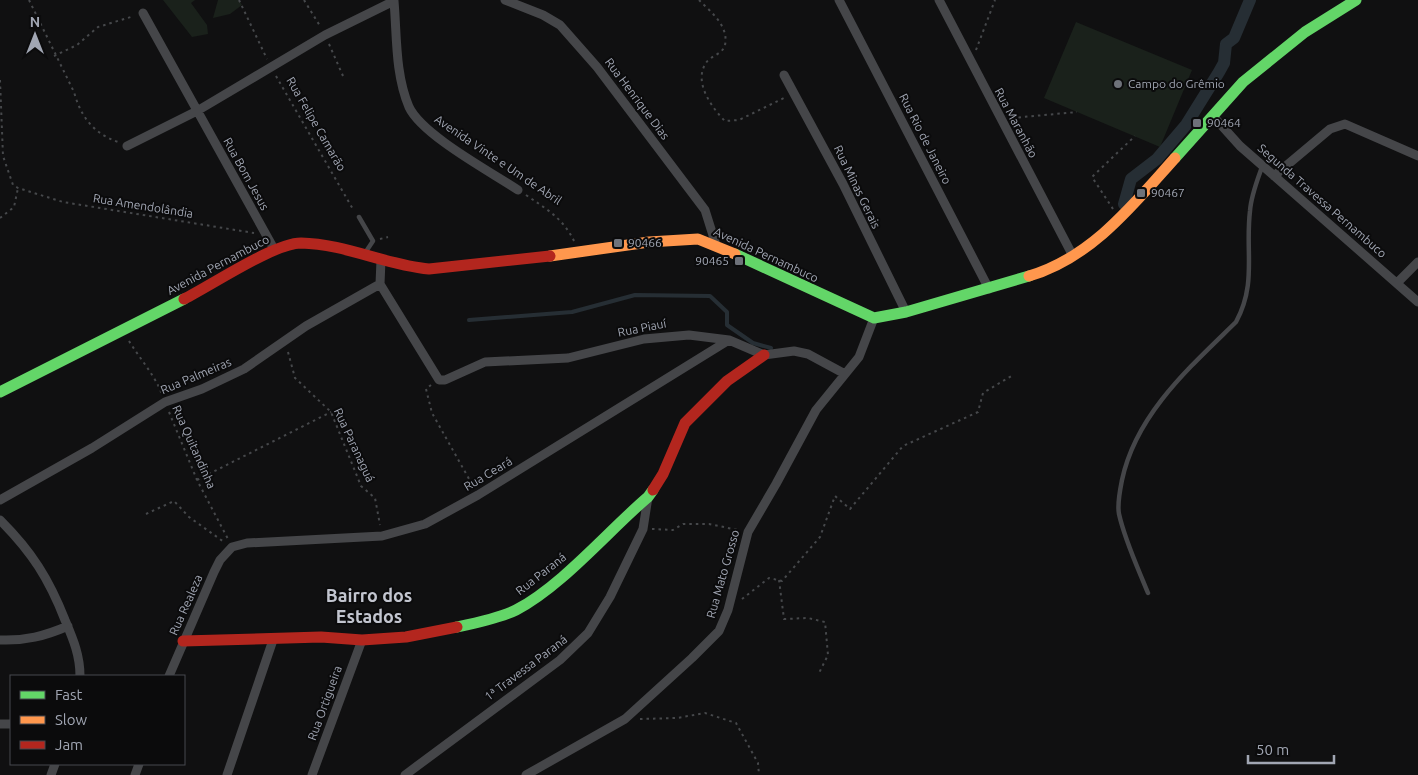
<svg xmlns="http://www.w3.org/2000/svg" width="1418" height="775" viewBox="0 0 1418 775" font-family="Ubuntu,sans-serif">
<style>
.green{fill:#1a211b}
.lines{fill:none;stroke-linecap:round;stroke-linejoin:round}
.stream{stroke:#262e34;stroke-width:4}
.canal{stroke:#262e34;stroke-width:12}
.path{stroke:#46484b;stroke-width:2;stroke-dasharray:2.5 4;stroke-linecap:butt}
.lane{stroke:#454649;stroke-width:4.5}
.street{stroke:#454649;stroke-width:9}
.fast{stroke:#63d668;stroke-width:11}
.slow{stroke:#ff974d;stroke-width:11}
.jam{stroke:#b3261e;stroke-width:11}
.poi-dot{fill:#6e727a;stroke:#0b0b0c;stroke-width:2}
.labels{text-anchor:middle;stroke-width:4;stroke-linejoin:round;paint-order:stroke}
.poi-label{font-size:12px;fill:#a1a6b3;stroke:#0b0b0c;text-anchor:start}
.street-label{font-size:12px;fill:#a1a6b3;stroke:#0b0b0c}
.district-label{font-size:18px;font-weight:bold;fill:#c2c5cf;stroke:#0b0b0c}
</style>
<rect width="100%" height="100%" fill="#101011"/>
<path class="green" d="M163,0H195L191,3L207,25L208,34L192,37Z
M218,0H239L242,5L230,14L213,18Z
M1076,22L1192,70L1160,147L1044,98Z"/>
<g class="lines">
<path class="stream" d="M469,320L572,312L635,295L710,296L727,312V325L753,343L771,348"/>
<path class="canal" d="M1124,204L1131,179L1157,159L1186,125L1219,72L1224,63L1226,44L1234,38L1250,0"/>
<path class="path" d="M29,0L74,92C81,117 93,133 118,142
M239,0L267,59
M304,0L320,26
M699,0C711,12 729,26 725,45C723,54 710,56 706,63C693,82 712,108 725,121L739,120L786,97
M329,44L343,76
M976,50L995,0
M54,56L77,45L98,27L134,16
M276,76L354,211
M0,80L3,156L13,185L18,188L63,202L254,233
M1012,118L1077,112
M526,195C546,209 563,218 574,241
M1113,209L1092,177L1135,136
M0,218L14,207L18,188
M380,239L388,237
M129,341C140,359 154,374 162,394
M288,352L295,378L331,412L361,486L375,498L380,525
M431,385L426,389L432,413L473,486
M169,412L197,480L228,539
M197,480L331,412
M146,514L174,501L189,517L224,542
M652,529L673,530L683,524H709L738,530
M779,580L784,619L808,618L825,622L828,655L818,675
M742,599L769,578L782,581L820,537L835,496L850,509L903,446L978,412L983,393L1013,375
M640,719L677,718L705,713L736,723L758,763L759,775"/>
<path class="lane" d="M359,217L373,241L365,253
M1148,593C1138,568 1125,541 1119,514C1117,504 1120,490 1122,480C1136,414 1190,367 1236,322C1257,283 1245,252 1250,211C1251,196 1257,181 1262,167"/>
<path class="street" d="M505,0L543,15L560,25L597,67L705,210L716,245
M839,0L989,289
M939,0L1073,256
M143,13L274,249
M784,75L843,184L906,312
M1213,116L1240,146L1418,302
M127,146L197,111L325,35L394,1C397,36 395,74 409,107C422,135 491,172 518,190
M1274,176L1330,129L1345,124L1418,156
M1398,282L1418,262
M380,284L439,380H445L485,362L568,358L644,339L689,335L729,340L764,355L794,351L808,354L845,374
M0,500L92,448L165,402L202,389L244,369L306,326L380,284L381,260
M0,520C32,552 49,579 65,620C73,639 80,655 80,676
M0,640C25,641 45,636 68,626
M169,676L214,572L220,560L232,547L247,543L382,536L425,524L478,495L729,340
M0,724H11
M51,775L55,764
M135,775L139,764
M227,775L273,640
M312,775L362,640
M405,775L560,660L588,633L610,597L643,529L648,497
M526,775L625,719L692,658L719,631L728,610L748,532L776,484L816,410L859,357L874,318"/>
<path class="fast" d="M1175,158L1243,82L1305,32L1356,0
M735,254L874,318L906,312L1029,276
M0,392L184,299
M457,627C476,623 500,618 516,610C562,586 608,531 648,497L653,490"/>
<path class="slow" d="M550,256L649,242L698,239L735,254
M1029,276C1091,258 1133,205 1175,158"/>
<path class="jam" d="M184,299C212,285 274,243 301,243C345,244 386,265 429,269L550,256
M653,490L663,474L685,423L727,381L764,355
M183,641L321,637L362,640L406,637L457,627"/>
</g>
<g class="poi-dot">
<circle cx="1118" cy="84" r="5"/>
<rect x="1192" y="118" width="10" height="10" rx="2.5"/>
<rect x="1136" y="188" width="10" height="10" rx="2.5"/>
<rect x="613" y="238" width="10" height="10" rx="2.5"/>
<rect x="734" y="256" width="10" height="10" rx="2.5"/>
</g>
<g class="labels">
<g class="poi-label">
<text x="1128" y="88">Campo do Grêmio</text>
<text x="1207" y="127">90464</text>
<text x="1151" y="197">90467</text>
<text x="628" y="247">90466</text>
<text x="729" y="265" text-anchor="end">90465</text>
</g>
<g class="street-label">
<text transform="translate(637 99) rotate(53)" y="4">Rua Henrique Dias</text>
<text transform="translate(1016 123) rotate(62)" y="4">Rua Maranhão</text>
<text transform="translate(316 124) rotate(60)" y="4">Rua Felipe Camarão</text>
<text transform="translate(925 139) rotate(63)" y="4">Rua Rio de Janeiro</text>
<text transform="translate(498 160) rotate(34)" y="4">Avenida Vinte e Um de Abril</text>
<text transform="translate(246 174) rotate(61)" y="4">Rua Bom Jesus</text>
<text transform="translate(857 187) rotate(64)" y="4">Rua Minas Gerais</text>
<text transform="translate(1322 201) rotate(41)" y="4">Segunda Travessa Pernambuco</text>
<text transform="translate(143 206) rotate(9)" y="4">Rua Amendolândia</text>
<text transform="translate(766 255) rotate(25)" y="4">Avenida Pernambuco</text>
<text transform="translate(218 265) rotate(-28)" y="4">Avenida Pernambuco</text>
<text transform="translate(642 328) rotate(-11)" y="4">Rua Piauí</text>
<text transform="translate(196 376) rotate(-23)" y="4">Rua Palmeiras</text>
<text transform="translate(354 445) rotate(65)" y="4">Rua Paranaguá</text>
<text transform="translate(194 447) rotate(66)" y="4">Rua Quitandinha</text>
<text transform="translate(488 474) rotate(-31)" y="4">Rua Ceará</text>
<text transform="translate(541 574) rotate(-38)" y="4">Rua Paraná</text>
<text transform="translate(723 574) rotate(-74)" y="4">Rua Mato Grosso</text>
<text transform="translate(186 605) rotate(-66)" y="4">Rua Realeza</text>
<text transform="translate(526 668) rotate(-37)" y="4">1ª Travessa Paraná</text>
<text transform="translate(325 703) rotate(-70)" y="4">Rua Ortigueira</text>
</g>
<g class="district-label">
<text x="369" y="602">Bairro dos<tspan x="369" dy="21">Estados</tspan></text>
</g>
</g>
<rect x="10" y="675" width="175" height="90" fill="#0b0b0c" stroke="#47494f"/>
<rect x="20" y="691" width="25" height="8" fill="#63d668" stroke="#47494f"/>
<text x="55" y="700" font-size="15" fill="#a1a6b3">Fast</text>
<rect x="20" y="716" width="25" height="8" fill="#ff974d" stroke="#47494f"/>
<text x="55" y="725" font-size="15" fill="#a1a6b3">Slow</text>
<rect x="20" y="741" width="25" height="8" fill="#b3261e" stroke="#47494f"/>
<text x="55" y="750" font-size="15" fill="#a1a6b3">Jam</text>
<g transform="translate(35 35)" stroke="#0b0b0c" stroke-width="4" paint-order="stroke">
<path d="M0-4L9 19L0 12L-9 19Z" fill="#a1a6b3"/>
<text y="-8" font-size="14" font-weight="bold" text-anchor="middle" fill="#a1a6b3">N</text>
</g>
<path d="M1248 755v8h86v-8" fill="none" stroke="#a1a6b3" stroke-width="2.5"/>
<text x="1256" y="755" font-size="15" fill="#a1a6b3" stroke="#0b0b0c" stroke-width="4" paint-order="stroke">50 m</text>
</svg>
